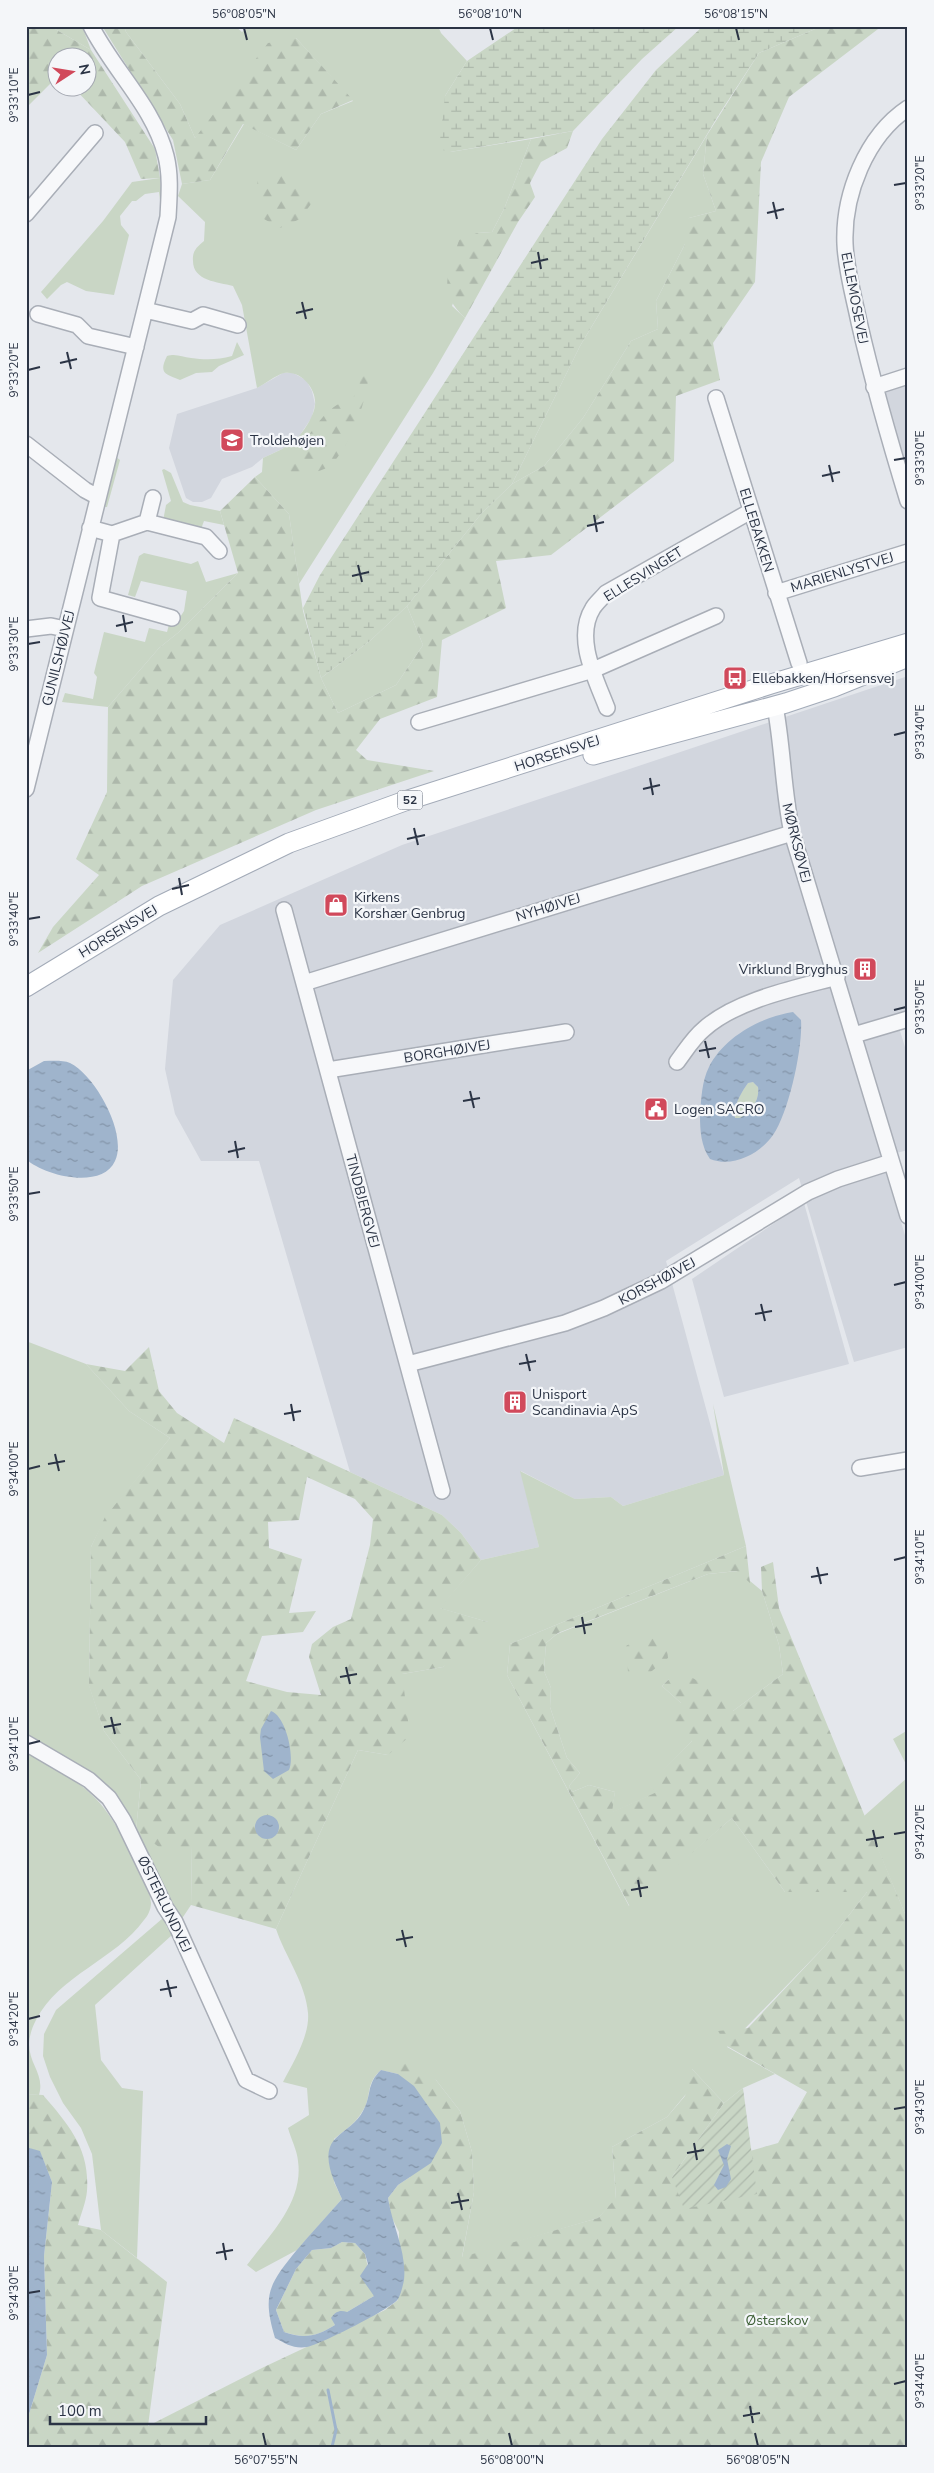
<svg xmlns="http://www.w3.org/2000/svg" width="934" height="2473" viewBox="0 0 934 2473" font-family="'Nunito Sans',sans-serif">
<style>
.built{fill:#d2d6de}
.grass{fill:#c9d6c5}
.forest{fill:url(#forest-firs);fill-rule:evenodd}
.wetland{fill:url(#wetland-marsh)}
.garden{fill:url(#garden-furrows)}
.water{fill:url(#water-ripples);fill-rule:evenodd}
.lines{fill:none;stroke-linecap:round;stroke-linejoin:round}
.stream{stroke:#9fb4cc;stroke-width:3}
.minor-casing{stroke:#a9aeb7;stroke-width:18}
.major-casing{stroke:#a3abb8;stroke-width:21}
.minor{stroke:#f7f8fa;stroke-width:15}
.major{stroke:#fff;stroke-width:19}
.ticks{fill:none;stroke:#2b3445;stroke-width:2}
.labels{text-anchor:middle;stroke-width:4.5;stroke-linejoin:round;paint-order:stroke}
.shield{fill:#f4f6f9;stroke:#676e7b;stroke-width:1}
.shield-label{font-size:12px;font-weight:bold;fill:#2b3445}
.street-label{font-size:14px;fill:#2b3445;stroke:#f4f6f9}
.poi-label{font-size:14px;fill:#2b3445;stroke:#f4f6f9;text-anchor:start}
.park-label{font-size:14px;fill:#3f6138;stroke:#f4f6f9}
.neatline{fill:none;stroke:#2b3445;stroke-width:2}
.ticks-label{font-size:12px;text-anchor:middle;fill:#2b3445}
</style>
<defs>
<pattern id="forest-firs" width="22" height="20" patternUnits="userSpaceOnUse" patternTransform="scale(1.25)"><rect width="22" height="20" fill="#c9d6c5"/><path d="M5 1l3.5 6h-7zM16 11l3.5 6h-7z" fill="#adb8ab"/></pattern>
<pattern id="wetland-marsh" width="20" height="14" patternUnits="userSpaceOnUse" patternTransform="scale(1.25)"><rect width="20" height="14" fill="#c9d6c5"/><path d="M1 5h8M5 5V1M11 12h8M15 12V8" fill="none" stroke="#adb8ab"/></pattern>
<pattern id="garden-furrows" width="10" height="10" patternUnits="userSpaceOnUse" patternTransform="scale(1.25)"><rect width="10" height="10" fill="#c9d6c5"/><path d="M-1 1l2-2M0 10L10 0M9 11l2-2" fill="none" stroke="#adb8ab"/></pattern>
<pattern id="water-ripples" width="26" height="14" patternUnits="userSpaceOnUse" patternTransform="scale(1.25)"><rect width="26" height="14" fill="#9fb4cc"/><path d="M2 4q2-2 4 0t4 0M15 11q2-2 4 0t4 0" fill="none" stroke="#8293a7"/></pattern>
</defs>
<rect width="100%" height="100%" fill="#e4e7ec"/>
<path class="built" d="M283,373H293L306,380L312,391L315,404L312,417L300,435L288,446L263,458L252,467L222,479L211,498L202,502H193L186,498L169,448L177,414L257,388Z
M908,381V472L884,394L887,387Z
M908,676V1018L897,1021L908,1057V1150L881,1157L908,1245V1347L854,1362L799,1178L666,1261L724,1475L623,1506L611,1497L575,1499L521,1471L539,1547L481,1560L461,1533L442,1515L350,1472L259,1161H201L175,1114L165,1069L173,980L220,925L402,845Z
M804,1203L849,1364L724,1397L692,1279Z"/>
<path class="grass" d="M50,26H82L91,50Z
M124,26H235L242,32L250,26H438L441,33L467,61L445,96L450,152L531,139L504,209L492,232L477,233L452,306L465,318L433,373L299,584L289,514L255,477L262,472L263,458C276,452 289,447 299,436C306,428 314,415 315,405C317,389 301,370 284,373C276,375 265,384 257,388L242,305L233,286C218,282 193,281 193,261C192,251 197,247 204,241L205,222L178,196L182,184L210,180L244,124L296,150L321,114L353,101L296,38L195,138L180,104L126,32Z
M707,135L703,174L716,211L689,218L685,244L656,301L658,329L631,341L583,418L544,466L512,484L580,346Z
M160,178L162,199L160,200L159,192L145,194L136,201H132L120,216L121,225L129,235L114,295L86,291L67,282L61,285L47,299L41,292L103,221L132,182Z
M237,342L244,355L219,366L212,372L196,373L180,380C166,374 158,374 167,356C176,353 182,357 191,358C205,360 218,360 232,356Z
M116,457L120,460L107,507H105L103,506Z
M164,469L171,473L183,502L190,505L220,511L224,525L204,521L201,529L163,521L166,505L171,501L162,470Z
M144,553L191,564L198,561L206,582L238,573L179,632L159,648L108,707L62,702L65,693L93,699L97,677L94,673L104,632L145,642L149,628L167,632L170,621L177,622L184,611L187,591L141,581L135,597L128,595L139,556Z
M407,606L423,645L396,685L338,713L321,678L371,640Z
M753,1082L758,1087C760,1100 751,1112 740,1119L735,1118C733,1105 741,1093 748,1083Z
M26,1341L86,1364L129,1411L170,1438L106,1517L91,1547L89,1685L104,1731L141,1780L136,1830L192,1846L191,1905L179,1923L110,1789L86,1769L48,1751L26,1736Z
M713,1404L746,1546L510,1644L507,1675L629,1906L732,1818L785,1892H867L825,1946L727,2047L775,2074L743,2088L724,2103L692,2069L686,2094L667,2117L612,2147L616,2199L598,2218L462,2258L474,2192L472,2152L460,2111L436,2080L381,2070C364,2085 373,2096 362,2112C355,2124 344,2131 334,2139V2182L342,2199L297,2250L256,2272L247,2265C269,2236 304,2202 298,2161C297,2150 291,2139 288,2128L309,2115L307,2088L283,2082C293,2063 310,2035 308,2013C306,1984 285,1956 276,1929L358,1750L388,1755L402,1674L443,1667L488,1622L439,1608L481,1560L539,1547L520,1471L575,1499L611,1497L623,1506L724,1475Z
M738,1571L762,1591L779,1645L783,1674L733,1711L669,1679L662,1686L681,1703L692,1741L649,1785L658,1792L611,1813L615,1792L589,1785L572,1792L569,1786L580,1773L567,1758L550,1707L551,1688L544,1671L546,1643L557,1634L708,1574Z
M908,1730V1768L893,1739Z
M26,1750C51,1764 77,1779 97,1800C113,1816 151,1881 151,1903C151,1909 148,1916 144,1920C115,1960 59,1975 36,2020C16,2059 47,2068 39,2095L26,2094Z
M908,1777V1921L864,1816Z
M163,1918L172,1935L95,2005L101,2060L122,2088L143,2091L137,2258L101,2230L92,2154L81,2128L63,2103L50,2077L43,2056L44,2034L56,2010Z"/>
<path class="forest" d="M50,26L91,50L155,149L160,178L141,179L125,142L74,88H88V58H58L57,79L54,80L26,108V27Z
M102,26H124L126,32L180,104L195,138L268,43L296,38L353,100L321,114L296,150L243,124L210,180L182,184L173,140Z
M822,26H882L789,97L761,162L755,282L713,343L720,380L676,396L674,461L551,555L496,561L506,608L442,640L437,697L380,719L356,750L367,760L434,771L316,810L142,886L38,953L53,927L99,875L76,859L107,792L108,707L159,648L179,632L238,573L220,511L255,477L289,514L303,611L321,678L338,713L396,685L423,645L407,606L481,514L512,484L544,466L583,418L631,341L658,329L656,301L685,244L680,231L689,218L716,211L703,174L707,135L759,53Z
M573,131L567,148L541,162L530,183L535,197L518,222L465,318C436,291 449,273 459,240L477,233L492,232L504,209L531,139Z
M277,169C298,175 303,184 311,204L300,219L280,228L264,219L258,199L257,180Z
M362,371H369C369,396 350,446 332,464C322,473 304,475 291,473L287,460C294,452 301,445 308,436C321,420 329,404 351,400L358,391Z
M149,1347L159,1391L177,1413L224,1443L234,1418L442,1515L461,1533L481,1560L440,1608L488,1622V1635L443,1667L402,1674L410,1736L388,1755L358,1750L276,1929L191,1905L192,1847L163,1850L136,1830L141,1780L104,1731L89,1686L91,1547L105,1517L170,1438L129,1411L86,1364L125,1371ZM307,1477L355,1499L373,1519L370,1545L351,1619L333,1627L312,1644L309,1657L321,1695L287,1692L246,1681L262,1636L303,1632L316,1611L289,1613L302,1559L269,1548L268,1522L299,1520Z
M746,1546L750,1583L737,1571L708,1574L558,1633L546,1643L544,1671L551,1688L550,1707L567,1758L580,1773L569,1786L572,1792L589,1785L615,1792L612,1812L657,1792L648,1785L692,1741L675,1728L674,1710L681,1703L662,1686L669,1679L687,1675L733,1700V1711L783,1674L779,1645L762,1591L761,1567L773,1562L779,1608L908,1921V2447H26V2424L47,2355L44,2256L52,2182L40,2152L26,2147V2094L43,2095C69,2125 90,2149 87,2191C86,2202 81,2214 78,2225L101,2230L167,2282L148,2426L264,2367L385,2310L398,2300L399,2232L391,2216L388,2198L398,2185L410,2177L398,2074L381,2070L404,2058L436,2080L460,2111L472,2152L474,2192L462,2257L598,2218L616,2198L612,2147L667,2117L685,2096L691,2068L724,2103L672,2177L756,2194L750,2151L778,2143L807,2092L727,2046L718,2031L748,2028L825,1946L867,1892H785L732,1818L630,1907L507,1675L510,1644Z
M647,1634L666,1638L668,1658L647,1675L628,1672L626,1646Z
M342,2242L355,2243L365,2254L374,2296L347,2312L332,2318L335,2325C316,2337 305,2339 284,2332L276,2310L296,2269L312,2250L331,2248Z"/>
<path class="wetland" d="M519,26H679L642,59L573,131L450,152L439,149L445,96L467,61Z
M703,26H822L759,53L718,116L580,346L512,484L481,514L407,606L371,640L321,678L303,608L320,575L602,139L656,70Z"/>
<path class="garden" d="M743,2088L757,2194L684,2209L672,2177L724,2103Z"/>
<path class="water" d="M793,1012L801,1020C803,1047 789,1112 773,1135C760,1154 733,1168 710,1159C701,1146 700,1131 700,1115C701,1100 702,1080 709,1067C724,1037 761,1017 793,1012ZM753,1082L758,1087C760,1100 751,1112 740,1118H735C733,1106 741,1093 748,1083Z
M44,1061C52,1061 63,1060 70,1063C95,1075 128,1134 115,1161C102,1190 44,1176 26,1159V1071Z
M271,1711C286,1716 295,1757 289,1770L273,1779L264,1771L260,1737L261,1729Z
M255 1827a12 12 0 1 1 24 0a12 12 0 1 1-24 0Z
M381,2070L398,2074L414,2086L440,2123L442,2143L431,2163L398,2185L388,2198C392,2225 407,2252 404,2280C403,2285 401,2294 398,2299C393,2308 319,2345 307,2347C294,2349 286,2344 275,2338C262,2295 269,2284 296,2251C311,2233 327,2216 342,2199C335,2183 319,2154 336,2138C345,2129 357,2123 363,2111C372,2095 366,2084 381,2070ZM342,2242L355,2243L365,2254L368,2264L360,2276L374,2296L347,2312C340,2310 336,2311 331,2318L335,2325C316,2337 304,2339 284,2332L276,2310L296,2269L312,2250L331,2248Z
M727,2144L731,2146L727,2159L731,2179L726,2187L718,2190L714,2185L724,2165L718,2150Z
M26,2147L40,2151L52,2182L44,2256L47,2355L26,2424Z"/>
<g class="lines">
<path class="stream" d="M328,2390L336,2430L332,2447"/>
<g class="minor-casing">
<path id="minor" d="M908,108C866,136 843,195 845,244C846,270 854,297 859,322C873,383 890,442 908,501
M26,214L95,133
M145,310L192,321L203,315L238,325
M38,314L77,325L88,336L136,347
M874,387L908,376
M716,398L799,663
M26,444L85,490L98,497
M147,522L206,537L219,551
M90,528L112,534L147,522L153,498
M112,534L100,598L172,618
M776,593L908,552
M26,629L51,626L65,629
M775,706C783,748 783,791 792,833L908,1216
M607,708C596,679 574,638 593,608C596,603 602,598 606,593L751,511
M419,722L593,670L716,616
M26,789L168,217C169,197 171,176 166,156C154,107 113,70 91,26
M284,910L442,1491
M304,983L792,833
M854,1035L908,1019
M677,1062C686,1050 693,1038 704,1029C736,1000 796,988 837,977
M328,1070L566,1032
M408,1364L565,1323L604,1308L661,1281L808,1192L838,1179L891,1162
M860,1468L908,1460
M26,1743L89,1780L109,1798L123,1820L165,1907L175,1922L246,2080L269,2091"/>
</g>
<g class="major-casing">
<path id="major" d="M593,755L786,703L834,687L908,657
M26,987L159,906L289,843L405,801L771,684L908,643"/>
</g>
<use href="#minor" class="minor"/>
<use href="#major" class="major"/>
</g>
<path class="ticks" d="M244,28L247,40M490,28L493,40M736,28L739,40M28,95L40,92M894,185L906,183M773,202L777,219M767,213L784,209M538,252L541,269M531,263L548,259M302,302L306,319M296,313L313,309M67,352L71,369M60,363L77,359M28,370L40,367M894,460L906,458M829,465L833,482M822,476L840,472M594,515L597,532M587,526L604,522M358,565L362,582M352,576L369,572M123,615L126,632M116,626L133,622M28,644L40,642M894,735L906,732M650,778L653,795M643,789L660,785M414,828L418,845M407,839L425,835M179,878L182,895M172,889L189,885M28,919L40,917M894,1010L906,1007M705,1041L709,1058M699,1051L716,1048M470,1091L474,1108M463,1101L480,1098M235,1141L238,1158M228,1152L245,1148M28,1194L40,1192M894,1285L906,1282M761,1304L765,1321M755,1314L772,1311M526,1354L530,1371M519,1364L536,1361M291,1404L294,1421M284,1414L301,1411M55,1454L59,1471M48,1464L65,1461M28,1469L40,1466M894,1560L906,1557M817,1567L821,1584M811,1577L828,1574M582,1617L585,1634M575,1627L592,1624M346,1667L350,1684M340,1677L357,1674M111,1717L115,1734M104,1727L121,1724M28,1744L40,1741M873,1830L877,1847M894,1834L906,1832M866,1840L884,1837M638,1880L641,1897M631,1890L648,1887M402,1930L406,1947M396,1940L413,1937M167,1980L171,1997M160,1990L177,1987M28,2019L40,2016M894,2109L906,2107M694,2143L697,2160M687,2153L704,2150M458,2193L462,2210M451,2203L469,2200M223,2243L226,2260M216,2253L233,2250M28,2293L40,2291M894,2384L906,2381M750,2406L753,2423M743,2416L760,2413M263,2433L266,2446M509,2433L512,2446M755,2433L758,2446"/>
<defs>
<g id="school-square" transform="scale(1.25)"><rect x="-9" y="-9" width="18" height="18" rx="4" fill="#d1495b" stroke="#f4f6f9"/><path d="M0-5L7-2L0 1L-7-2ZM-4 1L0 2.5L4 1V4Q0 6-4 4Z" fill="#fff"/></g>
<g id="bus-square" transform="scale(1.25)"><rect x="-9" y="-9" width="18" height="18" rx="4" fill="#d1495b" stroke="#f4f6f9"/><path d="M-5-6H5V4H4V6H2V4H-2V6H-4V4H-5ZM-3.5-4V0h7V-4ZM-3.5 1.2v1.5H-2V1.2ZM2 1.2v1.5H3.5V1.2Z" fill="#fff"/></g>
<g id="shop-square" transform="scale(1.25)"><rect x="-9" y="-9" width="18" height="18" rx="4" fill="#d1495b" stroke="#f4f6f9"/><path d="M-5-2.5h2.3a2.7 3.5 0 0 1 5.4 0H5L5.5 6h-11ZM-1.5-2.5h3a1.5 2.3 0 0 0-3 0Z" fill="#fff"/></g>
<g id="building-square" transform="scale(1.25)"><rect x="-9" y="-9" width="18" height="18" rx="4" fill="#d1495b" stroke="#f4f6f9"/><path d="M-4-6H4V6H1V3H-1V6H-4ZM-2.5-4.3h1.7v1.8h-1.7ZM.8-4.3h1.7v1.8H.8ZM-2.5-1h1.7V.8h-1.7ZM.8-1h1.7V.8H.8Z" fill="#fff"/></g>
<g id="civic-square" transform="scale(1.25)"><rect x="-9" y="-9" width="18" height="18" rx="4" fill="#d1495b" stroke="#f4f6f9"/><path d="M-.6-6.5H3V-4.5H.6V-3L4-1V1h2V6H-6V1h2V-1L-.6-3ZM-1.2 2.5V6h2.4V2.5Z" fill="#fff"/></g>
</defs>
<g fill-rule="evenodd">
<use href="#school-square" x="232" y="440"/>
<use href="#bus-square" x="735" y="678"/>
<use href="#shop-square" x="336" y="905"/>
<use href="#building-square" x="865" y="969"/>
<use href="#civic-square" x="656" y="1109"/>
<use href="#building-square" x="515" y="1402"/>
</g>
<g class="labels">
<rect class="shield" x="397.5" y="790.5" width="25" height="19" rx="4"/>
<g class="shield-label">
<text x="410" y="804">52</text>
</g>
<g class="street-label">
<text transform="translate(855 298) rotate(79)" y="5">ELLEMOSEVEJ</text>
<text transform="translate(757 530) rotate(73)" y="5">ELLEBAKKEN</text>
<text transform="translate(842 572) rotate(-17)" y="5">MARIENLYSTVEJ</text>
<text transform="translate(643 574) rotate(-32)" y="5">ELLESVINGET</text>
<text transform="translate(58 658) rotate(-76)" y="5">GUNILSHØJVEJ</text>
<text transform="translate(557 753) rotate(-18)" y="5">HORSENSVEJ</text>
<text transform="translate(797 843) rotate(76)" y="5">MØRKSØVEJ</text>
<text transform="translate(548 907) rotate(-17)" y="5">NYHØJVEJ</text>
<text transform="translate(118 931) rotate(-31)" y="5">HORSENSVEJ</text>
<text transform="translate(447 1051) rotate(-9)" y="5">BORGHØJVEJ</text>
<text transform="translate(363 1201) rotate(75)" y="5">TINDBJERGVEJ</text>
<text transform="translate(657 1281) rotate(-28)" y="5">KORSHØJVEJ</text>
<text transform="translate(165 1904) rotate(64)" y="5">ØSTERLUNDVEJ</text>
</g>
<g class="poi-label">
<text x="250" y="445">Troldehøjen</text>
<text x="752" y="683">Ellebakken/Horsensvej</text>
<text x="354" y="902">Kirkens<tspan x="354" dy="16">Korshær Genbrug</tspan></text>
<text x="848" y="974" text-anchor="end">Virklund Bryghus</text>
<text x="674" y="1114">Logen SACRO</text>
<text x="532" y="1399">Unisport<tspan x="532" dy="16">Scandinavia ApS</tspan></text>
</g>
<g class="park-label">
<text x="777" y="2325">Østerskov</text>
</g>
</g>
<rect width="934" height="2473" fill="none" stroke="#f4f6f9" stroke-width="55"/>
<g transform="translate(72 72) rotate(78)"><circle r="24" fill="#f4f6f9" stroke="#a4a8b1"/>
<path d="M0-4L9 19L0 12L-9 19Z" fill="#d1495b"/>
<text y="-8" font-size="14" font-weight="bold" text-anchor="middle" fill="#2b3445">N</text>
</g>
<path d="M50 2416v8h156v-8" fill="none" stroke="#2b3445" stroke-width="2.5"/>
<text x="58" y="2416" font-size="15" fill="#2b3445" stroke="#f4f6f9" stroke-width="4" paint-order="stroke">100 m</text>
<rect x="28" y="28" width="878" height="2418" class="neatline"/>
<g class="ticks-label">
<text x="244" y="18">56°08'05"N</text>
<text x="490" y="18">56°08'10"N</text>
<text x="736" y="18">56°08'15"N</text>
<text transform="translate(14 95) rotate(-90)" y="4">9°33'10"E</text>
<text transform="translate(920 183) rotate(-90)" y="4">9°33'20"E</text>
<text transform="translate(14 370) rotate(-90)" y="4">9°33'20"E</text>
<text transform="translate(920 458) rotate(-90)" y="4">9°33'30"E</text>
<text transform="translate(14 644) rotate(-90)" y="4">9°33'30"E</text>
<text transform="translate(920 732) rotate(-90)" y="4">9°33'40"E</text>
<text transform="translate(14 919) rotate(-90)" y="4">9°33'40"E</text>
<text transform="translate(920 1007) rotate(-90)" y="4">9°33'50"E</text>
<text transform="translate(14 1194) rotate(-90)" y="4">9°33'50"E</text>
<text transform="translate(920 1282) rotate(-90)" y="4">9°34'00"E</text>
<text transform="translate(14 1469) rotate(-90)" y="4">9°34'00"E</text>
<text transform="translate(920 1557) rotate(-90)" y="4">9°34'10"E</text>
<text transform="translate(14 1744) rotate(-90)" y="4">9°34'10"E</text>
<text transform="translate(920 1832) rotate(-90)" y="4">9°34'20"E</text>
<text transform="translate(14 2019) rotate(-90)" y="4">9°34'20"E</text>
<text transform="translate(920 2107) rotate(-90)" y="4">9°34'30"E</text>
<text transform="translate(14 2293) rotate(-90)" y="4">9°34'30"E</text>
<text transform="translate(920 2381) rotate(-90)" y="4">9°34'40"E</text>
<text x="266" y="2464">56°07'55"N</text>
<text x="512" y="2464">56°08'00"N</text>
<text x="758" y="2464">56°08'05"N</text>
</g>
</svg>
